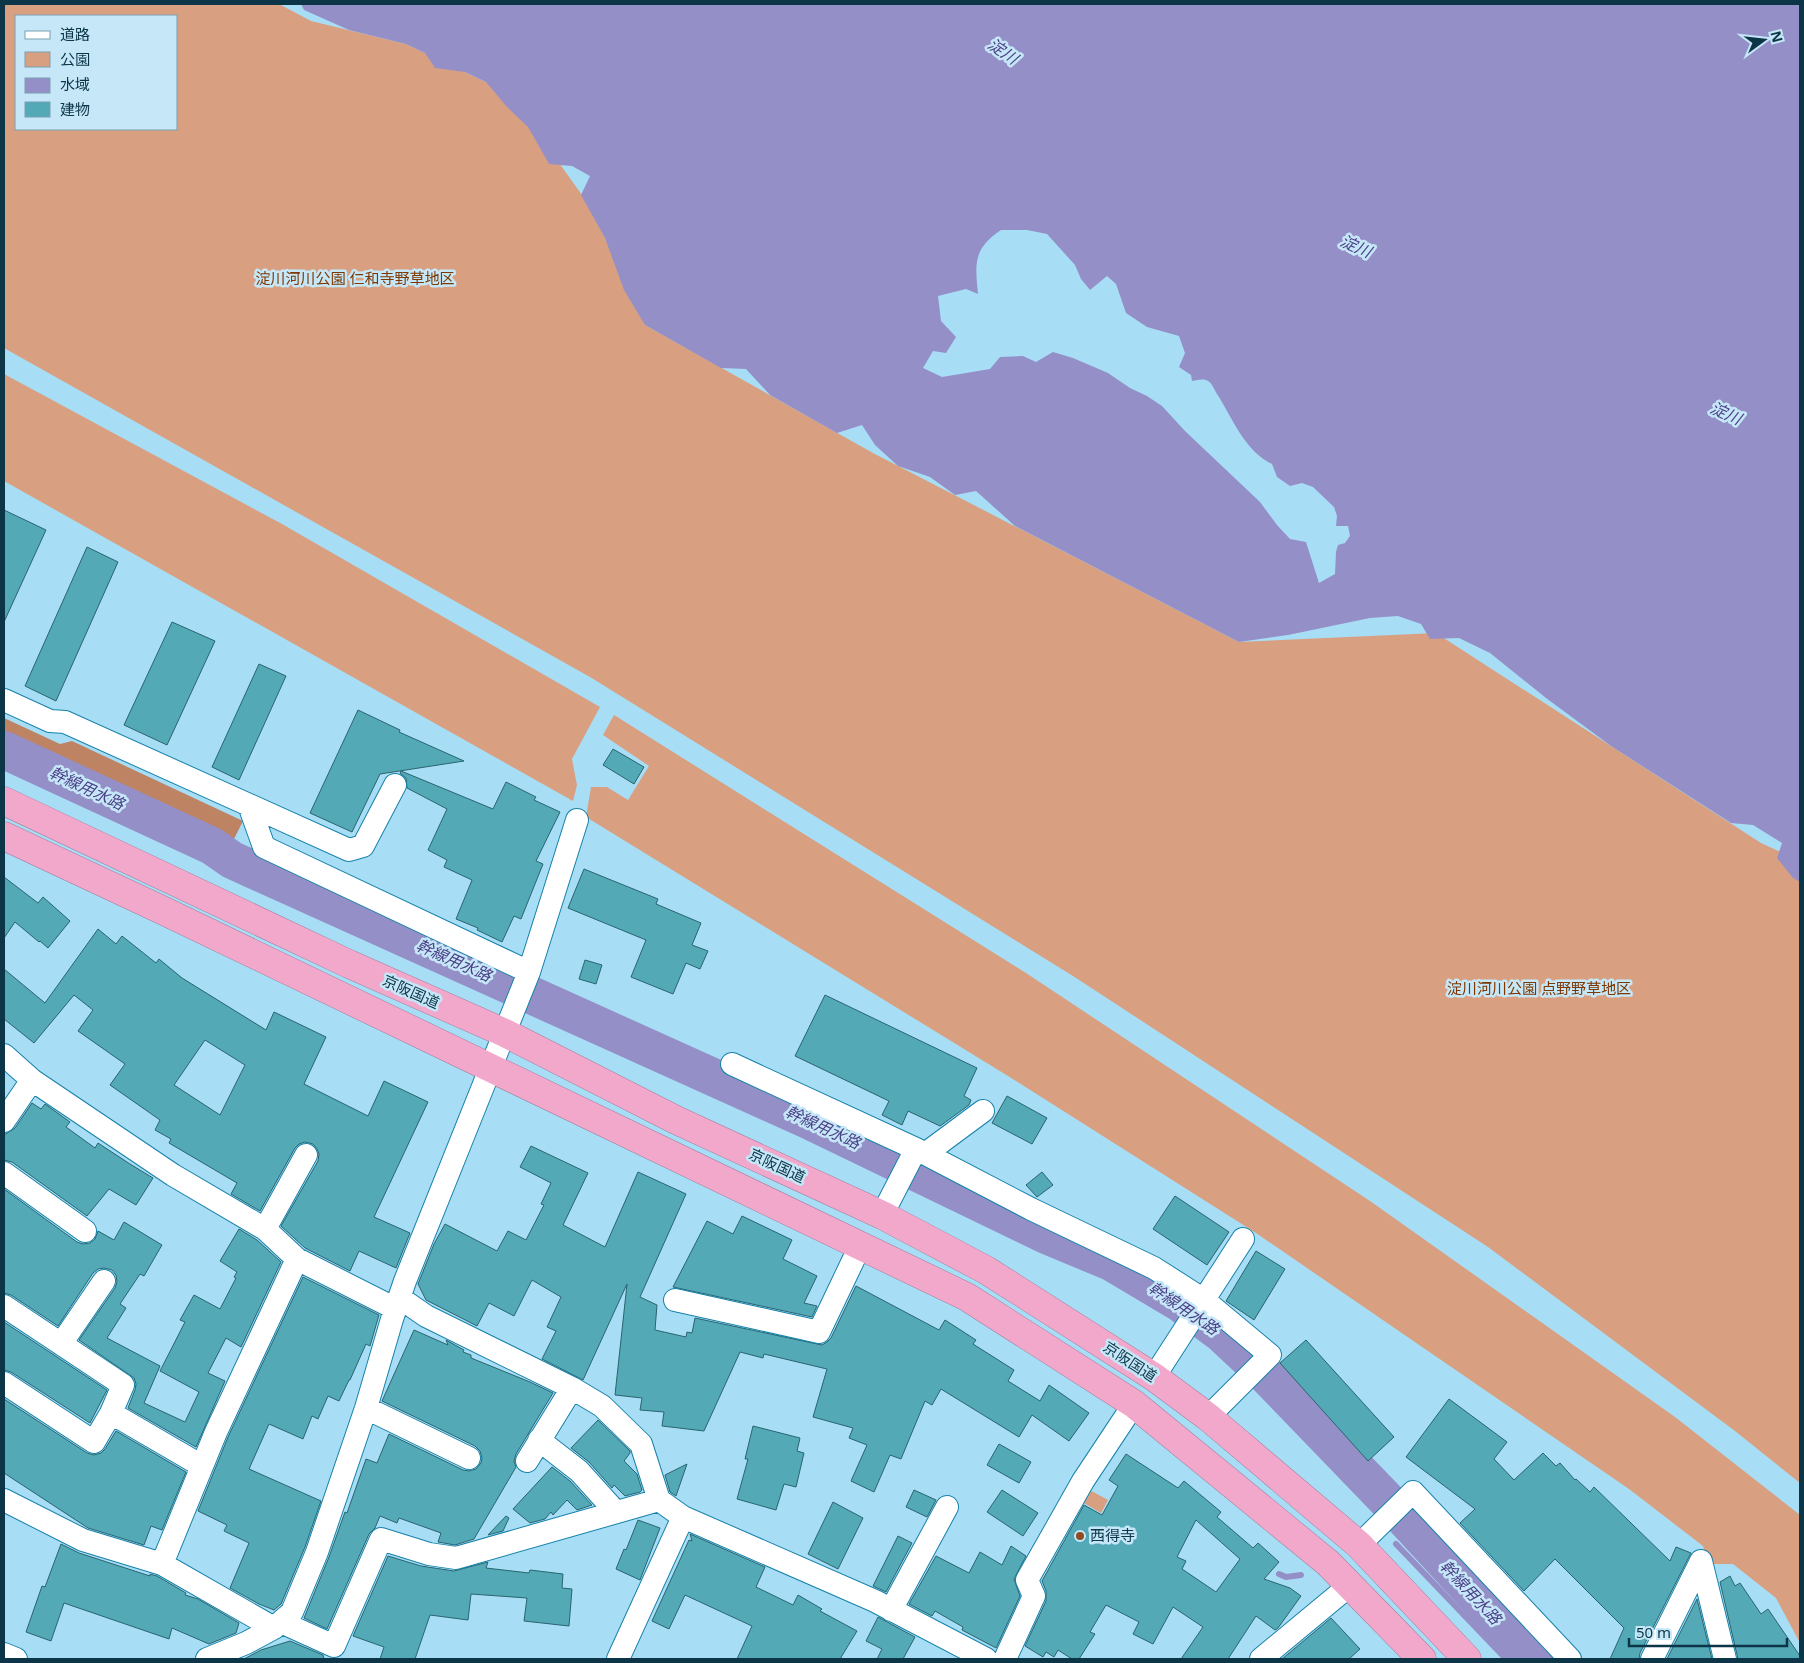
<svg xmlns="http://www.w3.org/2000/svg" width="1804" height="1663" viewBox="0 0 1804 1663" font-family="'Noto Sans','Noto Sans JP',sans-serif">
<style>
.green{fill:#d8a081;fill-rule:evenodd}
.forest{fill:#bd8363}
.water{fill:#958fc8;fill-rule:evenodd}
.lines{fill:none;stroke-linecap:round;stroke-linejoin:round}
.stream{stroke:#958fc8;stroke-width:6}
.river{stroke:#958fc8;stroke-width:38}
.building{fill:#53a9b6;stroke:#28656f;fill-rule:evenodd}
.street-casing{stroke:#1682aa;stroke-width:24}
.highway-casing{stroke:#a2809d;stroke-width:29}
.street{stroke:#fff;stroke-width:22}
.highway{stroke:#f2a8cb;stroke-width:28}
.poi-dot{fill:#904b21;stroke:#c5e7f8;stroke-width:2}
.labels{text-anchor:middle;stroke-width:5;stroke-linejoin:round;paint-order:stroke}
.park-label{font-size:15px;fill:#7e3700;stroke:#c5e7f8}
.street-label{font-size:15px;fill:#0c3647;stroke:#c5e7f8}
.poi-label{font-size:15px;fill:#0c3647;stroke:#c5e7f8;text-anchor:start}
.water-label{font-size:16px;font-style:italic;fill:#4c3f86;stroke:#c5e7f8}
</style>
<rect width="100%" height="100%" fill="#a8ddf6"/>
<path class="green" d="M4,4H279L311,21L406,44L509,93L592,209L645,325L873,453L1239,642L1436,633L1761,843L1800,861V1483L1735,1431L1488,1247L1073,976L590,677L4,348ZM16,16H176V129H16Z
M4,374L282,524L600,707L572,759L577,785L573,801L4,481Z
M614,715L1026,973L1370,1201L1675,1417L1800,1515V1643L1776,1598L1733,1564H1709L1703,1546L1629,1489L1256,1233L1008,1076L586,817L591,787H607L628,800L649,766L603,735Z
M1088,1489L1108,1500L1101,1513L1082,1502Z"/>
<path class="forest" d="M4,718L60,744L72,741L243,821L234,839L4,733Z"/>
<path class="water" d="M301,4H1800V882L1793,878L1777,858L1782,843L1753,825L1731,823L1611,746L1546,698L1490,653L1459,638L1430,639L1421,624L1398,616L1370,618L1288,635L1239,642L1015,526L976,491L955,495L930,477L898,466L875,445L862,425L837,433L770,395L746,369L721,368L645,325L624,290L605,238L581,195L590,176L572,166L549,164L528,127L507,107L486,82L465,72L435,68L425,53L406,44L349,30L304,10ZM1001,230H1027L1047,234L1075,265L1081,279L1090,290L1107,276L1116,284L1126,313L1147,327L1179,336L1185,353L1179,367L1191,375L1192,381C1198,380 1203,378 1208,381C1213,384 1215,392 1219,397C1233,420 1246,452 1272,464L1277,477L1290,486L1302,483L1313,487L1334,507L1337,516L1336,526H1348L1350,536L1345,543L1338,545L1336,552L1335,574L1319,583L1306,542L1290,539L1277,525L1260,502L1185,431L1162,406L1147,396L1130,388L1108,373L1073,358L1053,352L1036,362L1023,356L1000,357L990,369L942,377L923,368L933,351L946,353L956,337L941,321L938,296L966,289L978,294C975,263 973,249 1001,230Z"/>
<g class="lines">
<path class="stream" d="M1396,1544L1506,1659
M1279,1574L1286,1577L1301,1575"/>
<path class="river" d="M4,750L212,846L232,860L808,1120L1046,1235L1111,1262L1180,1303L1222,1334L1266,1375L1404,1518L1534,1659"/>
</g>
<path class="building" d="M4,510L46,530L4,622Z
M87,547L118,562L56,701L25,686Z
M172,622L215,641L167,745L124,725Z
M259,664L286,676L239,780L212,767Z
M358,710L400,730L399,732L464,761L380,774L352,832L310,813Z
M613,749L644,767L634,784L603,765Z
M401,771L493,809L506,782L536,797L534,800L560,812L536,861L543,864L521,919L514,916L502,942L477,930L478,928L456,919L472,880L444,867L447,860L428,850L447,809L407,788L406,778L400,773Z
M584,869L658,899L656,904L701,923L692,945L708,951L700,969L686,963L673,994L631,977L646,940L568,908Z
M4,877L38,903L43,897L70,921L48,948L40,941L39,942L15,922L4,938Z
M98,929L116,944L122,936L156,963L159,959L182,978L266,1030L274,1012L326,1037L304,1084L368,1116L384,1081L428,1102L374,1217L410,1233L396,1268L359,1251L350,1271L305,1248L281,1226L318,1161L319,1154L317,1149L313,1144L305,1142L299,1144L295,1148L260,1211L231,1194L237,1183L169,1143L171,1139L155,1130L160,1120L110,1085L125,1064L78,1031L93,1010L74,995L34,1043L4,1019V969L45,1003ZM205,1040L245,1065L220,1115L174,1085Z
M585,960L602,965L596,984L579,979Z
M825,995L977,1068L964,1096L971,1100L969,1105L940,1126L908,1111L902,1125L882,1115L889,1101L795,1056Z
M1007,1096L1047,1118L1032,1144L992,1123Z
M32,1103L41,1109L45,1104L70,1122L66,1127L95,1148L98,1143L130,1164L153,1178L136,1205L109,1189L87,1216L12,1162L4,1160V1135L15,1128Z
M531,1146L588,1173L563,1225L605,1247L638,1172L686,1194L640,1297L657,1305L655,1330L686,1337L687,1332L692,1333L695,1318L822,1345L827,1342L831,1338L856,1286L939,1330L945,1320L976,1340L973,1344L1014,1370L1008,1381L1040,1401L1049,1385L1089,1413L1069,1441L1032,1415L1019,1437L941,1389L932,1405L925,1401L901,1459L890,1455L874,1492L851,1481L867,1445L849,1438L853,1428L813,1417L827,1369L764,1354L763,1358L740,1352L704,1431L662,1426L664,1412L640,1410L642,1398L615,1395L627,1284L583,1380L542,1359L556,1331L547,1327L561,1297L532,1280L514,1316L489,1303L477,1326L426,1300L418,1284L434,1244L445,1224L497,1251L508,1231L526,1240L544,1205L541,1204L551,1183L520,1167Z
M1042,1172L1053,1185L1037,1197L1026,1185Z
M4,1189L77,1242L83,1244L90,1243L95,1239L98,1231L114,1240L124,1222L162,1245L144,1276L140,1274L120,1304L126,1308L107,1338L160,1366L144,1403L185,1422L199,1392L160,1371L185,1322L180,1320L194,1295L220,1309L236,1278L234,1277L237,1272L220,1261L239,1229L257,1240L281,1262L241,1347L226,1338L208,1373L225,1381L196,1447L128,1408L135,1390L136,1384L134,1378L79,1340L115,1288L117,1282L116,1275L112,1270L104,1268L98,1269L93,1273L58,1326L11,1295L4,1293Z
M1175,1196L1229,1232L1207,1265L1153,1229Z
M742,1216L792,1240L783,1259L817,1276L804,1303L817,1306L812,1317L673,1287L707,1221L733,1234Z
M1256,1251L1285,1269L1254,1320L1226,1301Z
M303,1277L379,1315L370,1346L366,1344L350,1380H349L339,1401L328,1396L318,1419L312,1416L303,1439L269,1424L249,1469L321,1501L305,1547L281,1604L274,1610L259,1604L230,1588L249,1543L224,1531L227,1525L198,1511L228,1437Z
M4,1322L107,1390L90,1423L11,1372L4,1370Z
M414,1330L448,1345L446,1340L464,1350L463,1352L471,1355V1358L530,1382L553,1393L516,1454L514,1461L516,1467L474,1539L455,1545L438,1542L441,1533L399,1518L397,1523L380,1516L375,1528L369,1534L327,1629L304,1618L329,1557L345,1512L347,1513L366,1459L377,1463L389,1434L463,1470L469,1471L476,1469L481,1463L482,1458L480,1451L475,1446L382,1401Z
M1306,1340L1394,1437L1368,1461L1280,1363Z
M4,1399L87,1453L94,1455L101,1453L105,1449L116,1431L186,1472L162,1530L151,1526L144,1545L88,1528L4,1473Z
M1449,1399L1507,1442L1494,1459L1514,1480L1543,1453L1556,1466L1560,1463L1575,1480L1576,1479L1590,1492L1594,1487L1670,1561L1676,1547L1691,1553L1640,1653L1639,1659H1610L1624,1628L1555,1559L1524,1591L1460,1523L1475,1509L1406,1457Z
M598,1420L630,1451V1453L624,1461L637,1474L642,1490L640,1492L625,1496L614,1485L612,1488L589,1462L571,1448Z
M753,1426L800,1438L797,1451L804,1453L796,1487L784,1484L776,1510L737,1499L748,1459H745Z
M999,1444L1031,1462L1019,1483L987,1465Z
M1126,1454L1178,1488L1184,1481L1221,1512L1217,1517L1253,1548L1258,1543L1279,1562L1264,1579L1290,1588L1301,1596L1278,1628L1275,1630L1256,1616L1228,1659H1181L1203,1627L1173,1607L1153,1644L1133,1634L1139,1622L1106,1605L1090,1632L1095,1634L1079,1659H1072L1058,1650L1054,1657L1046,1652L1043,1657L1025,1646L1046,1601V1591L1042,1581L1084,1505L1102,1515L1118,1486L1109,1480ZM1196,1520L1240,1559L1216,1592L1182,1569L1186,1561L1177,1557Z
M687,1464L676,1496L670,1492L665,1475Z
M552,1467L570,1481L592,1505L577,1510L567,1500L553,1515L551,1512L545,1519L530,1523L513,1509Z
M914,1490L936,1500L927,1517L906,1507Z
M1002,1490L1038,1513L1023,1536L987,1512Z
M833,1502L863,1518L838,1569L808,1554Z
M506,1516L509,1518L503,1531L488,1535Z
M638,1520L660,1528L640,1580L616,1569L624,1549L626,1550Z
M690,1534L765,1567L756,1587L793,1605L798,1595L822,1609L820,1611L857,1631L840,1659H737L752,1626L685,1595L669,1629L652,1621L689,1540L692,1541Z
M898,1536L912,1543L886,1592L873,1586Z
M61,1544L79,1553L150,1576V1574L157,1576L186,1593L185,1595L198,1599L239,1623L236,1633L209,1644L172,1628L169,1639L64,1603L51,1641L26,1632L42,1586L45,1587Z
M1011,1546L1026,1556L1014,1579L1020,1596L996,1648L962,1630L963,1627L935,1611L932,1616L909,1604L936,1556L969,1573L980,1552L1002,1565Z
M388,1556L421,1566L454,1571L488,1562L486,1568L529,1573L530,1570L563,1574L562,1588L572,1589L569,1626L524,1621L527,1598L471,1594L468,1620L430,1615L415,1659H380L384,1647L353,1636Z
M1730,1576L1735,1586L1740,1583L1761,1614L1768,1609L1800,1656V1659H1738L1720,1582Z
M1697,1599L1712,1659H1667Z
M878,1617L915,1637L903,1659H877L882,1649L866,1641Z
M1331,1618L1360,1649L1349,1659H1282Z
M290,1641L323,1655L324,1659H244L261,1650Z"/>
<g class="lines">
<g class="street-casing">
<path id="street" d="M4,700L50,721L65,722L349,850L363,846L395,785
M249,805L264,847L529,972
M4,1055L32,1080L173,1175L265,1229L297,1259L396,1309
M732,1064L916,1149L1031,1209L1154,1268L1204,1300L1270,1355L1208,1417
M4,1121L32,1080
M925,1154L983,1111
M4,1173L85,1231
M882,1215L916,1149
M265,1229L306,1155
M400,1298L426,1316L572,1388L602,1406L641,1444L659,1500L683,1517L875,1601L986,1659
M675,1300L819,1332L860,1246
M4,1306L123,1385L111,1413
M61,1344L104,1281
M1154,1377L1243,1239
M4,1383L94,1442L111,1413L202,1466
M366,1408L469,1458
M539,1440L579,1471L616,1512
M527,1461L572,1388
M4,1500L83,1540L162,1564L274,1628
M1359,1545L1413,1492L1570,1659
M162,1564L216,1432L297,1259
M891,1610L947,1507
M281,1622L334,1646L381,1539L429,1554L456,1558L659,1500
M4,1654L16,1659
M207,1659L246,1643L274,1628L292,1612L317,1552L366,1408L392,1319L405,1281L529,972L577,820
M618,1659L683,1517
M1005,1659L1034,1596L1027,1580L1083,1481L1134,1404
M1261,1659L1349,1586
M1652,1659L1701,1561L1725,1659"/>
</g>
<g class="highway-casing">
<path id="highway" d="M4,801L349,964L505,1033L676,1120L882,1215L986,1270L1154,1377L1208,1417L1359,1545L1467,1659
M4,836L162,910L967,1297L1134,1404L1328,1563L1422,1659"/>
</g>
<use href="#street" class="street"/>
<use href="#highway" class="highway"/>
</g>
<circle class="poi-dot" cx="1080" cy="1536" r="5"/>
<g class="labels">
<g class="park-label">
<text x="355" y="284">淀川河川公園 仁和寺野草地区</text>
<text x="1539" y="994">淀川河川公園 点野野草地区</text>
</g>
<g class="street-label">
<text transform="translate(411 992) rotate(24)" y="5">京阪国道</text>
<text transform="translate(777 1166) rotate(25)" y="5">京阪国道</text>
<text transform="translate(1130 1362) rotate(33)" y="5">京阪国道</text>
</g>
<g class="poi-label">
<text x="1090" y="1541">西得寺</text>
</g>
<g class="water-label">
<text transform="translate(1003 51) rotate(34)" y="6">淀川</text>
<text transform="translate(1356 246) rotate(24)" y="6">淀川</text>
<text transform="translate(1726 413) rotate(24)" y="6">淀川</text>
<text transform="translate(87 788) rotate(25)" y="6">幹線用水路</text>
<text transform="translate(454 960) rotate(24)" y="6">幹線用水路</text>
<text transform="translate(823 1127) rotate(25)" y="6">幹線用水路</text>
<text transform="translate(1184 1308) rotate(34)" y="6">幹線用水路</text>
<text transform="translate(1471 1592) rotate(47)" y="6">幹線用水路</text>
</g>
</g>
<rect width="1804" height="1663" fill="none" stroke="#0c3647" stroke-width="10"/>
<rect x="15" y="15" width="162" height="115" fill="#c5e7f8" stroke="#7ba0b1"/>
<rect x="25" y="31" width="25" height="8" fill="#ffffff" stroke="#7ba0b1"/>
<text x="60" y="40" font-size="15" fill="#0c3647">道路</text>
<rect x="25" y="52" width="25" height="15" fill="#d8a081" stroke="#7ba0b1"/>
<text x="60" y="65" font-size="15" fill="#0c3647">公園</text>
<rect x="25" y="78" width="25" height="15" fill="#958fc8" stroke="#7ba0b1"/>
<text x="60" y="90" font-size="15" fill="#0c3647">水域</text>
<rect x="25" y="102" width="25" height="15" fill="#53a9b6" stroke="#7ba0b1"/>
<text x="60" y="115" font-size="15" fill="#0c3647">建物</text>
<g transform="translate(1764 40) rotate(75)" stroke="#c5e7f8" stroke-width="4" paint-order="stroke">
<path d="M0-4L9 19L0 12L-9 19Z" fill="#0c3647"/>
<text y="-8" font-size="14" font-weight="bold" text-anchor="middle" fill="#0c3647">N</text>
</g>
<path d="M1629 1638v8h158v-8" fill="none" stroke="#0c3647" stroke-width="2.5"/>
<text x="1636" y="1638" font-size="15" fill="#0c3647" stroke="#c5e7f8" stroke-width="4" paint-order="stroke">50 m</text>
</svg>
